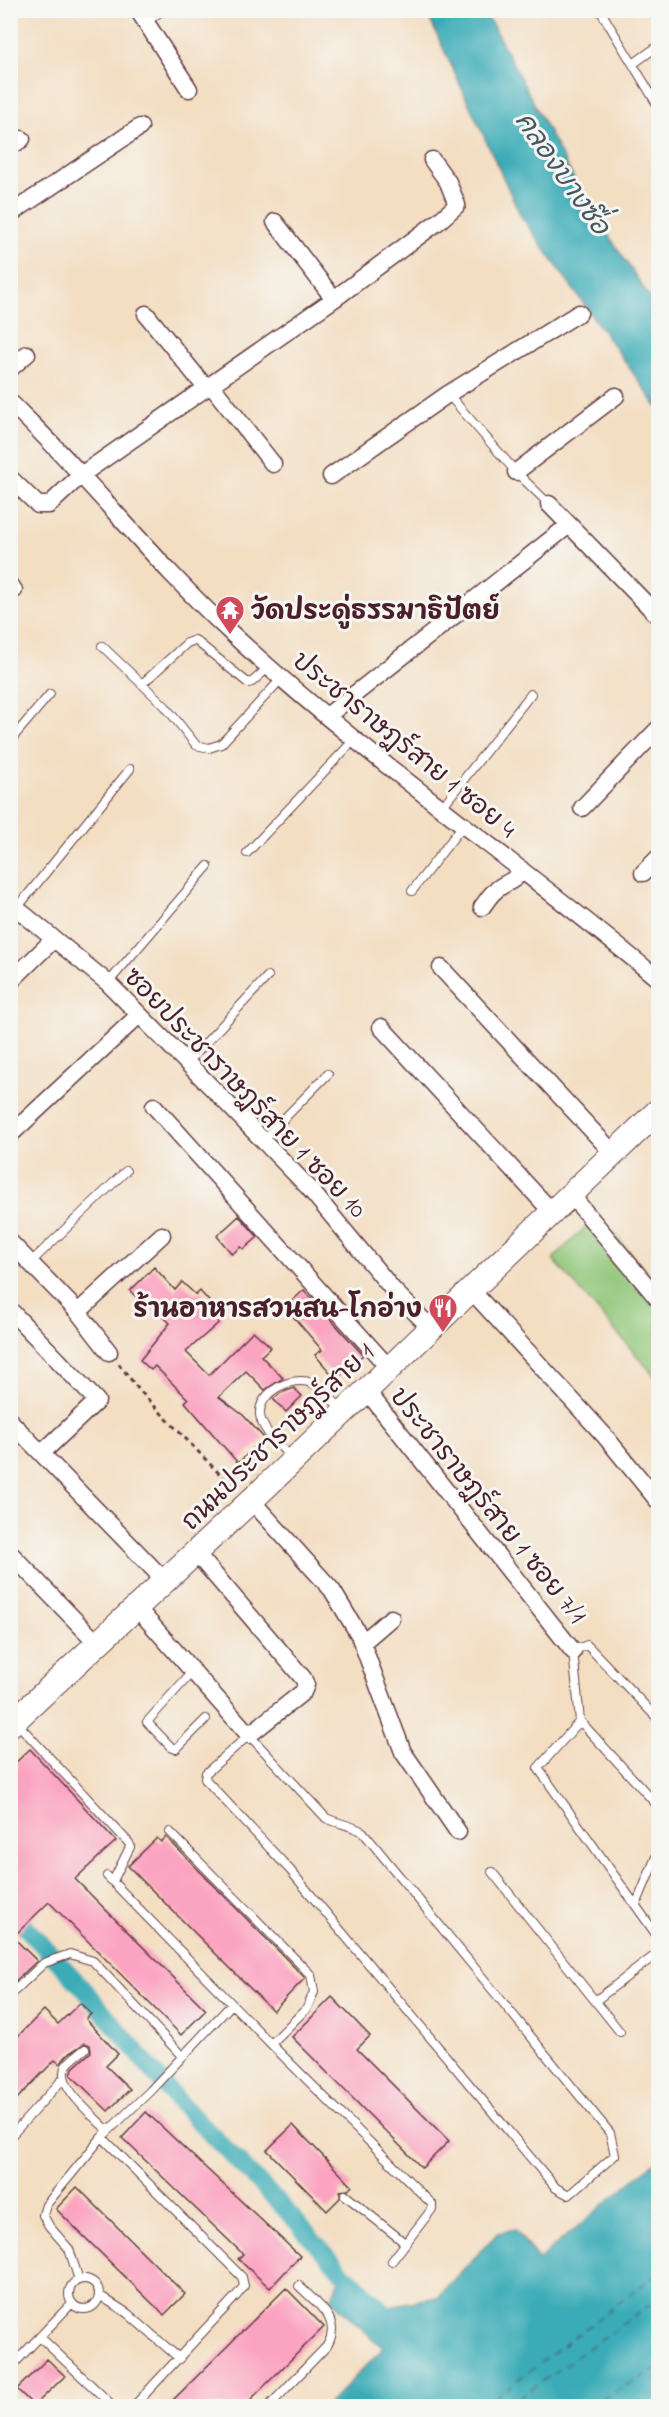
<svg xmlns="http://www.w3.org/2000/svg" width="669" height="2417" viewBox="0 0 669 2417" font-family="'Indie Flower','Playpen Sans Thai',sans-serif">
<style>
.green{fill:#90c678;stroke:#6d7252;stroke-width:1.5}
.water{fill:#3bacb7;stroke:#426671;stroke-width:1.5}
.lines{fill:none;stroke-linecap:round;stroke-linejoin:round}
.canal{stroke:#3bacb7;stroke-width:18}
.ferry{stroke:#445763;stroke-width:1.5;stroke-dasharray:8 6;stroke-linecap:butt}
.building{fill:#fba4c1}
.service-casing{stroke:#633c42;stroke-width:10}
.minor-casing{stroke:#633c42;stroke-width:19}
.secondary-casing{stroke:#633c42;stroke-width:26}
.path{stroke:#633c42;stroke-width:3;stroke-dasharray:4.5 4.5;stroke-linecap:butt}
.service{stroke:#fff;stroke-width:8}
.minor{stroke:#fff;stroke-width:16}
.secondary{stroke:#fff;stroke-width:24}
.labels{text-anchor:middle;stroke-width:6;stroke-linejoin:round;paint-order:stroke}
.poi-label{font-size:26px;font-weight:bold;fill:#4a1f2b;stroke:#f6f6f2;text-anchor:start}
.street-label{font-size:26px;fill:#4a1f2b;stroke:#f6f6f2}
.water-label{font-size:27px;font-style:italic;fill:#445763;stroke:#f6f6f2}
</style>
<rect width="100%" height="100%" fill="#f6f6f2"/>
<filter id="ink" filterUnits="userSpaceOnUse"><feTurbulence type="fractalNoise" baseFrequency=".0167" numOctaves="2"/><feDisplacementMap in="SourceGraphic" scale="12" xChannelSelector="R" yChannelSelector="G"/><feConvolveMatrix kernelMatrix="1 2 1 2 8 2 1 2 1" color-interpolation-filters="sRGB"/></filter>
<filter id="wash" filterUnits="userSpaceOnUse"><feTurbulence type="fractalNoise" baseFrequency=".008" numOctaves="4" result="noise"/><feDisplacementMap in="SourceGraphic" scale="24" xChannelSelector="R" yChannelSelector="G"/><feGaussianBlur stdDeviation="1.35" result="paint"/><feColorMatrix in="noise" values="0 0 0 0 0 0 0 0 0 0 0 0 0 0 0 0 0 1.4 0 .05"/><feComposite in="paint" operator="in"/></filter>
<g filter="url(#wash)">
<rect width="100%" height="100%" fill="#f3dec2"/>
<path class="green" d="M598,1215L658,1286V1380L553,1259Z"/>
<path class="water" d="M426,11H485L584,198L658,310V408L521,216Z
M658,2159V2406H327L383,2348L331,2299L342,2272L348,2285L377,2308L437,2297L498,2233L515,2229L538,2260Z"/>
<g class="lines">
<path class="canal" d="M10,1911L84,1989L176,2099L283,2207L342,2272L397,2323"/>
<path class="ferry" d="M484,2406L658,2273
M507,2406L658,2299
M590,2406L658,2368"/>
</g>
<g id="blocks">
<path class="building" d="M239,1216L258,1237L244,1249L241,1247L232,1254L217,1236Z
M154,1267L175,1290L182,1282L196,1295L200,1291L224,1318L186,1352L209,1375L253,1331L271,1347L261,1356L283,1378L265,1390L246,1371L219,1397L243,1415L264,1438L238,1463L185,1402L188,1399L155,1366L151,1370L140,1360L170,1323L148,1302L145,1305L130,1291Z
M304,1290L363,1355L336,1379L315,1355L322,1350L285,1307Z
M294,1388L302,1396L286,1412L273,1399L281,1393Z
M30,1749L116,1841L75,1879L206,2010L181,2035L49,1902L13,1937L37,1961L10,1986V1768Z
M166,1837L305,1978L273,2011L128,1866L157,1838L161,1842Z
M332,1997L370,2036L357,2049L449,2141L422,2168L292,2037Z
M80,2003L91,2014L86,2019L118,2054L106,2066L130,2089L108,2111L71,2075L73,2068L91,2052L90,2045L85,2043L68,2054L60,2064L55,2060L10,2106V2044L44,2010L58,2024Z
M146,2112L300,2256L270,2288L238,2259L243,2254L122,2138Z
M293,2125L352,2186L348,2190L340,2191V2198L327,2211L267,2150Z
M77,2187L185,2294L164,2315L56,2209Z
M286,2288L324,2327L244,2406H167Z
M47,2359L65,2376L34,2406L17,2389Z"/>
</g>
</g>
<g filter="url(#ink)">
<use href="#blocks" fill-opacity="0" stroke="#633c42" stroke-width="1.5"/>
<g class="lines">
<g class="service-casing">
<path id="service" d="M600,10L658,106
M146,22L163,10
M633,64L658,46
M448,394L516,472L549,504
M102,646L165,706L196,745L209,748L221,744L282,678
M142,684L187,643L195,640L248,683L252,682L269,667
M10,741L50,694
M442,807L531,694
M247,853L355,739
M412,891L464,824
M17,908L130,769
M108,983L208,866
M187,1063L268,976
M262,1141L328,1074
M30,1263L126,1171
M293,1459C282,1447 262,1432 260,1415C258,1392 292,1375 312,1383C323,1388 334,1402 343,1411
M193,1671L147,1722L171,1747L176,1749L206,1719
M658,1719L587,1645L573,1651L580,1721L538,1768L658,1937
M580,1721L658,1806
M17,1723L129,1843L130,1847L113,1881
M249,1735L326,1818C339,1824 351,1825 363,1832L610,2133L615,2155L569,2195L556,2188L290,1870L205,1779L206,1773Z
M170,1832L311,1975L314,1992L307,2008L271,2044
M492,1872L620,2032
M107,1876L271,2044L432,2204V2209L392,2261
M636,1905L658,1852
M10,1995L44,1963L70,1954L93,1961L182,2056
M595,2001L658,1953
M85,2049C79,2054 70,2060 66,2066C54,2085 96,2118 108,2131
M10,2137L63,2079
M102,2137L242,2277L244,2286L237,2295L134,2406
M345,2195L405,2243
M69 2294a15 15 0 1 1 30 0a15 15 0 1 1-30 0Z
M79,2280L69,2249L49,2226L43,2215L46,2205L102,2137L150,2091L232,2004
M99,2295L127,2313L180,2359
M40,2337L113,2406
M10,2368L72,2303
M269,2406L327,2346C343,2319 317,2304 299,2286"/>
</g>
<g class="minor-casing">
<path id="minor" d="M138,10L189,89
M10,147L22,139
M10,214L140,127
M275,222L334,299
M146,314L206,388
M10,369L27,354
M211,385L273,464
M10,402C34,426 58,449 80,474C129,527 176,582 229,631C364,757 517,861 658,979
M516,472L616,396
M331,476L448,394L579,313
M10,478L38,505H49L81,475L334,299L439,221L457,205L448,182L432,160
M549,504L658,616
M10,586L14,590
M327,716L569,525
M582,808L658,729
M643,873L658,858
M10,903L108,983L219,1095L309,1188L394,1291L431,1328
M482,907C486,902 490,895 495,891C504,882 517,882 521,869
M441,968L614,1154
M10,982L54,939
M381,1027L552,1212
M154,1106L389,1368
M10,1135L139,1015
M571,1195L658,1299
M10,1242L78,1312L109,1352
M471,1290L604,1435L658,1501
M10,1310L97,1401L42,1453
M78,1312L162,1235
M366,1390L573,1651
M10,1421L165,1581
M251,1500L332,1590L359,1635L403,1752L458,1832
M10,1553L98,1644
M137,1608L249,1735L303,1692L306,1685L303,1678L196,1553
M363,1642L391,1618"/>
</g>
<g class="secondary-casing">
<path id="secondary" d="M10,1725L255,1497L658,1111"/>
</g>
<path class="path" d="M119,1364L139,1390L234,1489"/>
<use href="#service" class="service"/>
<use href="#minor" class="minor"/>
<use href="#secondary" class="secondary"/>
</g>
</g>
<defs>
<g id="temple-pin" transform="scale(1.5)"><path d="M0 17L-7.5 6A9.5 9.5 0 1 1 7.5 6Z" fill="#d1495b" stroke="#f6f6f2"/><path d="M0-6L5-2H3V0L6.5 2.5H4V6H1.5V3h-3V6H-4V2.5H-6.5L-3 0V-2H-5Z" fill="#fff"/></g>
<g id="restaurant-pin" transform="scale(1.5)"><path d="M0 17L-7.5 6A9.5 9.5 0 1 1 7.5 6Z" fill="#d1495b" stroke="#f6f6f2"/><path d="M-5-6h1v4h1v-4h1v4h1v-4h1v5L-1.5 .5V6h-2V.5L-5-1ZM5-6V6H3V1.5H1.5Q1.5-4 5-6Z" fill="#fff"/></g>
</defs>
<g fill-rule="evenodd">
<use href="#temple-pin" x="230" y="610"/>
<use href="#restaurant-pin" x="443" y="1308"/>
</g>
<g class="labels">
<g class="poi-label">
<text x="251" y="619">วัดประดู่ธรรมาธิปัตย์</text>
<text x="422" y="1317" text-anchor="end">ร้านอาหารสวนสน-โกอ่าง</text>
</g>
<g class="street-label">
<text transform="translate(405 744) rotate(39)" y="9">ประชาราษฎร์สาย 1 ซอย 4</text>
<text transform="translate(246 1092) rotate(46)" y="9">ซอยประชาราษฎร์สาย 1 ซอย 10</text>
<text transform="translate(277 1436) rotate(-44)" y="9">ถนนประชาราษฎร์สาย 1</text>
<text transform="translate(489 1505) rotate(51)" y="9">ประชาราษฎร์สาย 1 ซอย 7/1</text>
</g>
<g class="water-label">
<text transform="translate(563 173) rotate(55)" y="9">คลองบางซื่อ</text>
</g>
</g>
<rect width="669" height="2417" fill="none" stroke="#f6f6f2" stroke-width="36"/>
</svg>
